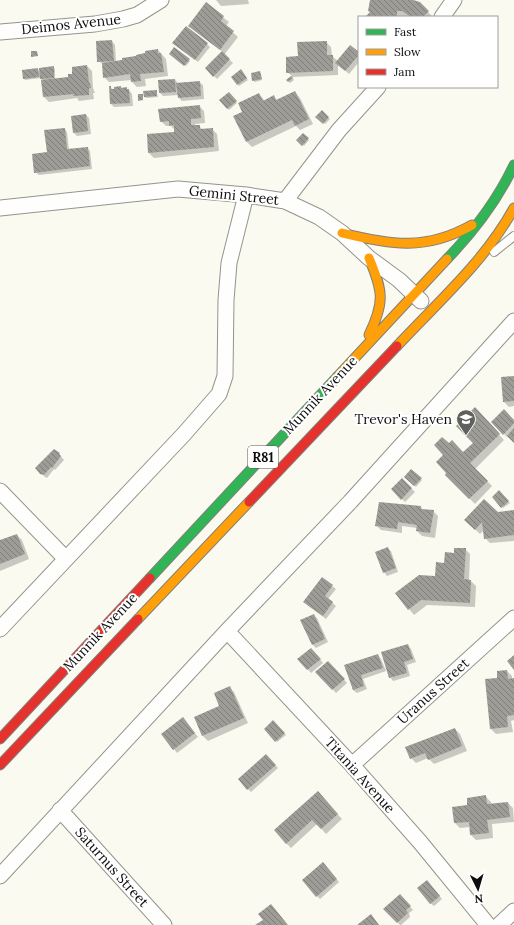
<svg xmlns="http://www.w3.org/2000/svg" width="514" height="925" viewBox="0 0 514 925" font-family="Lora,serif">
<style>
.shadow{fill:#0003}
.building{fill:url(#building-back-hatch)}
.lines{fill:none;stroke-linecap:round;stroke-linejoin:round}
.lane-casing{stroke:#94948f;stroke-width:10}
.street-casing{stroke:#94948f;stroke-width:17}
.fast-casing{stroke:#81817c;stroke-width:11}
.slow-casing{stroke:#81817c;stroke-width:11}
.jam-casing{stroke:#81817c;stroke-width:11}
.lane{stroke:#fefefd;stroke-width:8}
.street{stroke:#fefefd;stroke-width:15}
.fast{stroke:#30b455;stroke-width:9}
.slow{stroke:#ff9f0a;stroke-width:9}
.jam{stroke:#e5322d;stroke-width:9}
.labels{text-anchor:middle;stroke-width:4;stroke-linejoin:round;paint-order:stroke}
.shield{fill:#fff;stroke:#565656;stroke-width:1}
.shield-label{font-size:13px;font-weight:bold;fill:#0d0d0d}
.street-label{font-size:14px;fill:#0d0d0d;stroke:#fff}
.poi-label{font-size:14px;fill:#0d0d0d;stroke:#fff;text-anchor:end}
</style>
<defs>
<pattern id="building-back-hatch" width="6" height="6" patternUnits="userSpaceOnUse"><rect width="6" height="6" fill="#9e9c96"/><path d="M-1 5l2 2M0 0l6 6M5-1l2 2" fill="none" stroke="#7f7e79"/></pattern>
</defs>
<rect width="100%" height="100%" fill="#fbfaf0"/>
<path class="shadow" d="M216,0H248L249,4L221,6Z
M371,0H409L419,3L433,17H410L407,16L402,17H367L371,12Z
M206,4L229,22L226,26L238,37L224,55L233,63L217,79L206,68L223,52L194,30Z
M112,41L115,45L116,62L137,57L158,50L166,59L168,76L145,79L146,86L137,87L132,82V80L109,82L104,77L103,64L98,61Z
M326,42L331,47L332,56L338,61L359,53V62L349,74L338,64V75L292,77L294,80L290,83L287,80L292,76L287,72L299,57Z
M207,44L210,47L198,62L177,46Z
M170,54L189,60L190,61L186,66Z
M87,66L92,71L93,88L95,93H93L94,99L79,101L77,98L49,102L44,97L42,80L40,78L25,80L24,78L37,69L41,72L53,67L55,69V79L69,78Z
M242,72L248,80L239,86L232,77Z
M260,72L262,80L255,82L253,80Z
M175,80L178,83L199,82L203,85L204,99L182,101L179,98V95L163,96L160,93L159,81Z
M110,87L115,91L120,87L129,90L132,94L133,106L114,107L111,104Z
M156,91L158,97L146,98L145,97Z
M295,92L300,98L313,124L300,130L296,126L252,147L247,142L235,117L244,112L259,94L265,101L274,97L278,101Z
M229,93L237,103L229,110L220,100Z
M199,106L204,111L205,123L195,124V126H199L203,130L212,129L217,134L219,151L154,158L149,153L176,133L175,130L171,126H166L161,121Z
M322,112L330,119L325,124L317,117Z
M86,115L89,118L91,134L77,136L74,133Z
M64,129L67,132L69,150L87,148L90,151L92,169L39,175L35,172Z
M303,134L309,140L304,146L298,140Z
M514,377V406L509,407L504,402Z
M475,409L504,440L475,469L492,486L475,504L446,475L464,453L474,443Z
M514,421V441L508,436L507,437L492,422Z
M59,454L64,460L55,470L54,469L47,478L45,477L37,468Z
M411,470L422,480L416,487L405,477Z
M402,479L415,492L405,502L392,489Z
M499,492L510,503L503,508L493,497Z
M421,507L423,510L433,511L438,516L435,538L422,536L417,531V528L402,526V533L381,530L376,525Z
M514,512V541L490,543L485,538L484,530L480,534L466,520L497,513Z
M17,535L22,540L29,559L0,571V541Z
M387,548L391,551L398,572L387,576L384,572Z
M465,549L470,554L469,581H471L476,586L475,607L427,605L414,615L396,593L436,577L454,554Z
M332,586L336,589L328,599L336,606L326,619L307,605Z
M313,615L317,618L328,642L316,648L313,645Z
M408,645L411,649L416,662L407,665L410,676L393,681L390,677Z
M314,652L323,663L311,673L299,659Z
M378,655L381,659L386,671L363,679L367,689L357,693L353,690L346,666Z
M328,662L347,683L336,693L317,672Z
M507,671L512,676V679H514V720L511,721L513,732L496,734L491,729L499,679Z
M229,687L234,692L248,723L208,741L203,736L195,718L221,707Z
M186,722L198,737L177,753L163,735Z
M273,722L286,735L277,742L265,729Z
M455,729L460,734L467,751L434,764L428,758L416,763L411,758Z
M269,758L278,768L251,792L248,789Z
M322,797L342,819L326,834L317,824L291,848L286,843Z
M486,797L491,802V805L508,803L513,808L514,822L492,824L493,838L476,840L471,835L470,827L460,828L455,823L453,808L468,806Z
M326,867L339,882L320,899L317,896Z
M427,881L442,899L434,906L430,903Z
M400,895L413,910L409,913L410,917L401,925H400L385,909Z"/>
<path class="building" d="M370,0H413L420,2L429,11L423,17H411L402,11H397V17H365L370,12L368,11Z
M206,2L224,16L221,21L234,31L220,50L188,26Z
M186,26L208,43L195,60L172,43Z
M112,40L114,61L97,62L96,41Z
M327,41V55H333V71L286,73V57L298,56L297,42Z
M350,45L359,52V55L345,71L335,63Z
M174,47L190,59L184,66L169,54Z
M158,49V53H161L164,72L140,74L141,81L131,82L130,74L103,78L102,63L122,60V58L136,56V55L145,53V51Z
M31,51H37L38,56L31,57Z
M222,51L230,59L213,77L205,68Z
M87,65L89,83H90L91,88H89V95L73,96L74,94L43,97L41,80L68,77V74H72V67Z
M54,66V78L40,79L39,68Z
M38,68L39,77L23,79L22,70Z
M241,69L247,78L237,85L231,77Z
M260,71L262,79L252,81L251,73Z
M291,76L293,78L288,82L286,80Z
M175,79L176,92L159,93L158,80Z
M200,81L201,96L178,98L176,83Z
M109,86H111V89H114V87L121,86V88L127,87V89H129L130,103L110,104Z
M157,90V96L144,97L143,91Z
M295,91L309,119L295,126L292,120L246,142L233,116L242,112L238,103L259,93L263,101L274,95L276,100Z
M229,92L237,101L227,109L219,100Z
M138,94H143V100L138,101Z
M200,105L201,118L191,119V125H200V129L213,128L214,147L148,153L147,134L174,132V125L169,126V121L160,122L158,109Z
M322,110L329,117L323,124L315,117Z
M86,114L88,131L73,133L71,116Z
M65,128L67,149L88,147L90,166L34,173L32,154L47,152L44,130Z
M303,133L309,138L302,146L296,140Z
M514,376V401L503,402L501,377Z
M475,407L500,434L470,463L488,481L469,499L445,475L446,473L436,462L443,455L434,445L442,437L449,443L452,440L463,452L473,443L456,426Z
M504,409L514,420V423L503,435L491,422Z
M514,428V443L507,436Z
M54,449L60,453L59,454L61,456L52,468L51,467L44,475L40,474L35,468Z
M411,469L422,478L414,486L404,477Z
M402,478L412,488L401,500L391,489Z
M499,490L509,501L501,508L492,497Z
M484,499L498,512L514,510V535L484,539L482,522L475,530L464,520Z
M379,502L421,506V509L434,510L430,533L416,531L417,525L398,522L397,529L375,526Z
M17,534L25,554L0,564V540Z
M388,547L396,568L383,573L375,552Z
M454,548H466L464,579L471,580L470,603L421,600L408,610L395,593L419,575L435,576L436,562L444,563L445,552L454,553Z
M322,577L333,585L325,596L333,602L323,616L303,602Z
M314,614L325,639L312,645L300,620Z
M408,644L413,659L404,662L407,673L389,678L381,652Z
M311,648L321,659L307,670L297,659Z
M378,654L383,668L361,675L364,686L353,690L344,665Z
M514,655V670L507,661Z
M328,661L345,679L332,690L315,672Z
M507,670L508,679L514,678V715L507,716L508,727L490,729L485,679L497,678V671Z
M230,686L244,718L202,736L194,717L219,706L214,693Z
M183,717L195,733L173,750L161,734Z
M273,720L285,733L275,742L264,729Z
M455,728L462,746L428,760L425,753L410,759L405,747Z
M266,754L276,765L247,790L238,779Z
M318,791L338,814L321,829L312,820L286,844L274,830Z
M486,795L487,804L508,802L510,817L487,820L489,833L470,835L469,822L454,823L452,807L467,805V798Z
M323,862L337,879L316,897L302,880Z
M427,880L440,896L430,904L417,888Z
M400,894L411,906L406,910L408,913L397,923L383,909Z
M271,904L288,925H255L263,920L258,914Z
M371,914L379,925H357Z"/>
<g class="lines">
<g class="lane-casing">
<path id="lane" d="M494,252L514,236"/>
</g>
<g class="street-casing">
<path id="street" d="M442,17L454,0
M0,32L95,24L123,19L137,15L161,0
M285,201L339,130L378,87
M0,208L178,189L246,195L285,201L319,217L342,233L369,258L399,280L421,301
M0,491L66,559
M0,629L184,434L219,394L225,376L226,300L229,263L246,195
M227,631L352,765L420,842L488,925
M352,765L514,618
M60,810L164,925
M0,876L227,631L350,502L514,321
M499,925L514,911"/>
</g>
<g class="fast-casing">
<path id="fast" d="M447,259C474,231 497,201 514,165
M150,578L338,376"/>
</g>
<g class="slow-casing">
<path id="slow" d="M342,233C391,245 426,251 472,225
M369,258C383,291 385,302 369,335
M397,346C438,302 485,261 514,208
M338,376L447,259
M138,619L249,502"/>
</g>
<g class="jam-casing">
<path id="jam" d="M249,502L397,346
M0,739L150,578
M0,765L138,619"/>
</g>
<use href="#lane" class="lane"/>
<use href="#street" class="street"/>
<use href="#fast" class="fast"/>
<use href="#slow" class="slow"/>
<use href="#jam" class="jam"/>
</g>
<defs>
<g id="school-pin" transform="scale(1)"><path d="M0 17L-7.5 6A9.5 9.5 0 1 1 7.5 6Z" fill="#60605c" stroke="#fff"/><path d="M0-5L7-2L0 1L-7-2ZM-4 1L0 2.5L4 1V4Q0 6-4 4Z" fill="#fff"/></g>
</defs>
<g fill-rule="evenodd">
<use href="#school-pin" x="466" y="419"/>
</g>
<g class="labels">
<rect class="shield" x="248" y="446" width="30" height="22" rx="3"/>
<g class="shield-label">
<text x="263" y="462">R81</text>
</g>
<g class="street-label">
<text transform="translate(71 24) rotate(-6)" y="5">Deimos Avenue</text>
<text transform="translate(234 195) rotate(6)" y="5">Gemini Street</text>
<text transform="translate(320 395) rotate(-47)" y="5">Munnik Avenue</text>
<text transform="translate(100 632) rotate(-47)" y="5">Munnik Avenue</text>
<text transform="translate(433 691) rotate(-42)" y="5">Uranus Street</text>
<text transform="translate(360 775) rotate(48)" y="5">Titania Avenue</text>
<text transform="translate(112 867) rotate(48)" y="5">Saturnus Street</text>
</g>
<g class="poi-label">
<text x="452" y="424">Trevor's Haven</text>
</g>
</g>
<rect x="358" y="16" width="140" height="72" fill="#ffffff" stroke="#9e9e9e"/>
<rect x="366" y="29" width="20" height="6" fill="#30b455" stroke="#9e9e9e"/>
<text x="394" y="36" font-size="12" fill="#0d0d0d">Fast</text>
<rect x="366" y="49" width="20" height="6" fill="#ff9f0a" stroke="#9e9e9e"/>
<text x="394" y="56" font-size="12" fill="#0d0d0d">Slow</text>
<rect x="366" y="69" width="20" height="6" fill="#e5322d" stroke="#9e9e9e"/>
<text x="394" y="76" font-size="12" fill="#0d0d0d">Jam</text>
<g transform="translate(478 889) rotate(175)" stroke="#ffffff" stroke-width="3" paint-order="stroke">
<path d="M0-3L7 15L0 10L-7 15Z" fill="#0d0d0d"/>
<text y="-6" font-size="11" font-weight="bold" text-anchor="middle" fill="#0d0d0d">N</text>
</g>
</svg>
